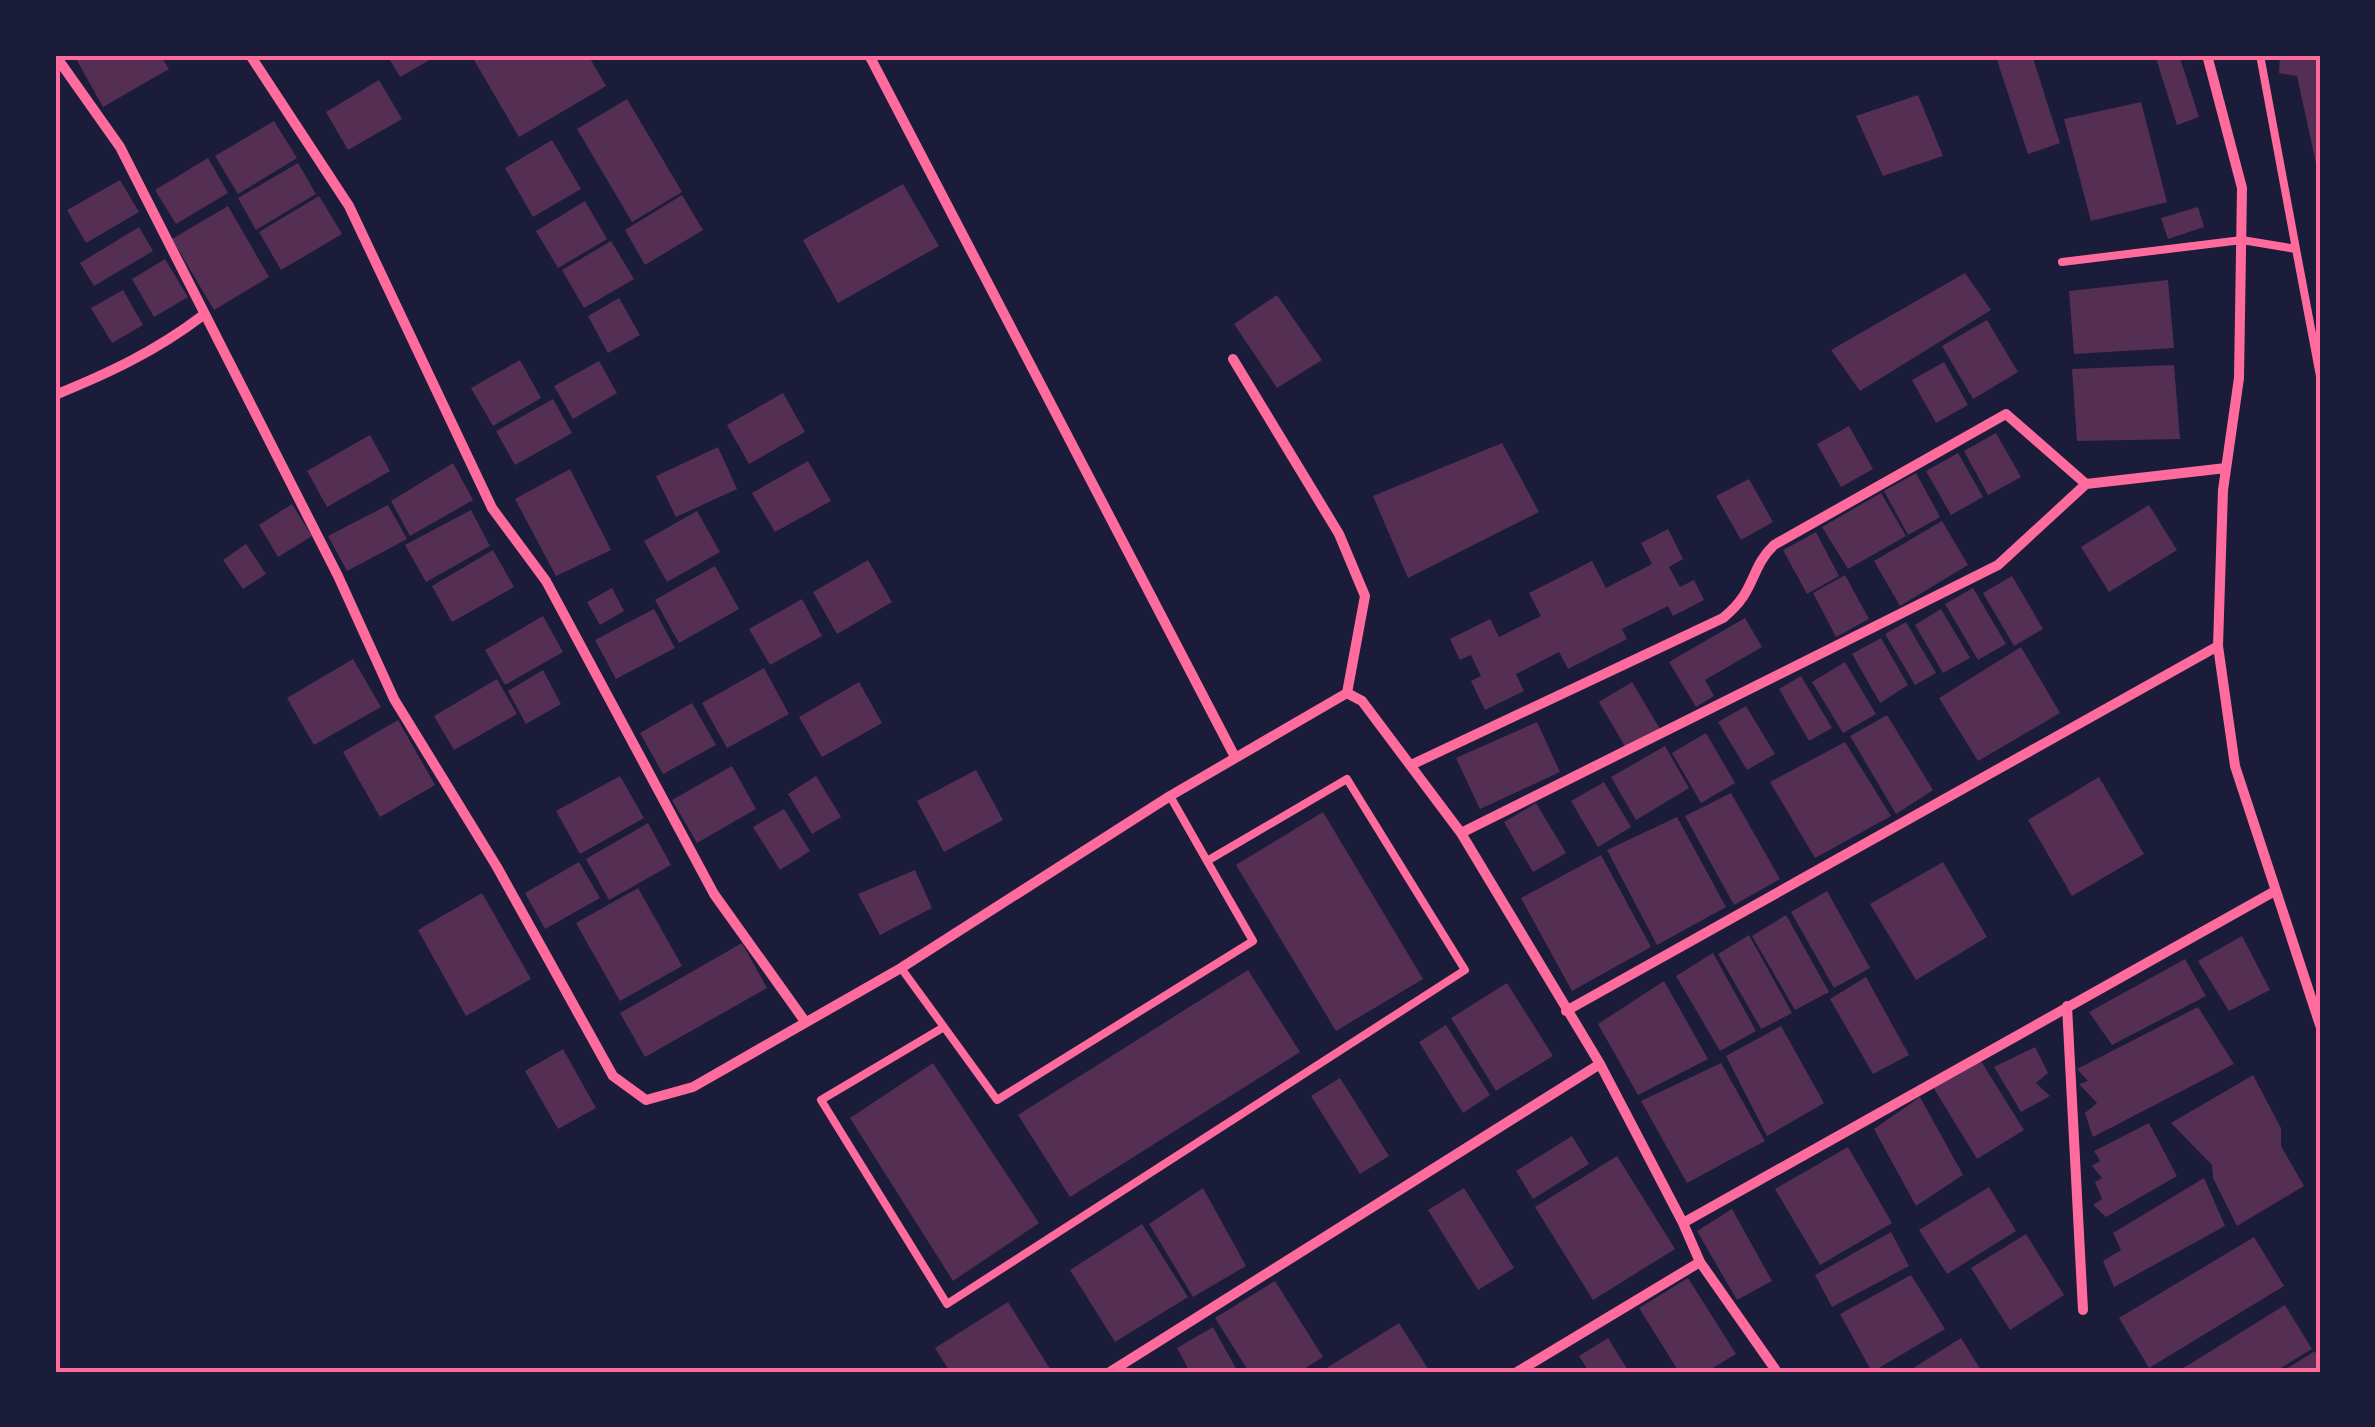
<svg xmlns="http://www.w3.org/2000/svg" width="2375" height="1427" viewBox="0 0 2375 1427" font-family="'Varela Round',sans-serif">
<style>
.building{fill:#542f53}
.lines{fill:none;stroke-linecap:round;stroke-linejoin:round}
.service{stroke:#ff6b9d;stroke-width:8}
.minor{stroke:#ff6b9d;stroke-width:10}
.neatline{fill:none;stroke:#ff6b9d;stroke-width:4}
</style>
<rect width="100%" height="100%" fill="#1b1b3a"/>
<path class="building" d="M74,55H160L169,69L103,107Z
M387,55H438L400,77Z
M483,55H588L606,86L519,137L474,60Z
M2032,55L2060,143L2028,154L1996,57Z
M2155,55H2179L2199,117L2177,125Z
M2280,55H2320V182L2297,76L2279,73Z
M379,80L402,119L348,150L326,112Z
M1918,95L1943,156L1883,176L1856,116Z
M627,99L682,192L632,222L577,129Z
M2141,102L2167,202L2091,221L2064,119Z
M274,121L297,158L238,194L215,156Z
M552,140L581,189L533,217L505,168Z
M208,158L228,193L176,224L155,190Z
M298,163L316,194L256,230L238,198Z
M120,180L139,212L86,243L67,210Z
M903,184L939,246L838,303L803,240Z
M682,195L703,230L645,265L625,230Z
M319,196L342,234L281,270L259,232Z
M585,201L607,239L558,268L536,231Z
M228,206L269,277L214,310L172,239Z
M2198,207L2204,227L2168,239L2161,218Z
M139,227L153,251L94,286L80,263Z
M611,241L634,279L584,308L562,270Z
M165,259L188,297L154,317L132,279Z
M1965,273L1991,310L1860,391L1831,350Z
M2168,280L2174,348L2074,354L2069,291Z
M123,290L143,325L112,343L91,308Z
M1277,295L1322,360L1277,388L1234,324Z
M619,298L640,335L608,353L588,316Z
M1987,320L2018,372L1973,399L1942,346Z
M520,360L541,398L493,426L471,388Z
M599,361L617,393L573,419L554,386Z
M1944,362L1968,405L1936,423L1912,380Z
M2174,365L2180,439L2077,441L2072,369Z
M783,393L805,432L749,464L727,425Z
M553,399L572,433L515,465L496,431Z
M1849,426L1873,469L1841,487L1817,444Z
M1996,433L2021,477L1988,495L1964,451Z
M370,435L390,471L327,507L307,471Z
M1502,443L1539,512L1408,578L1373,496Z
M718,447L737,489L676,517L656,476Z
M1958,453L1983,497L1951,515L1926,471Z
M808,461L831,501L775,532L752,493Z
M453,463L473,500L410,536L391,501Z
M570,469L611,550L556,576L515,499Z
M1916,473L1940,517L1908,535L1884,491Z
M1749,479L1773,522L1741,540L1716,496Z
M1881,493L1906,536L1848,569L1822,527Z
M292,504L312,536L278,557L259,525Z
M388,505L407,539L347,571L328,536Z
M2149,505L2177,550L2109,592L2081,547Z
M471,510L490,546L426,582L405,545Z
M697,511L720,552L667,582L644,541Z
M1942,521L1968,565L1900,606L1874,561Z
M1668,529L1683,559L1669,567L1680,587L1694,580L1704,600L1673,616L1668,606L1622,629L1627,639L1568,669L1559,652L1516,674L1524,691L1485,710L1471,681L1481,676L1471,655L1460,660L1450,639L1490,619L1499,637L1541,616L1529,593L1592,561L1606,588L1652,564L1641,543Z
M1816,532L1839,576L1807,594L1783,550Z
M246,544L266,574L243,589L223,560Z
M493,550L514,587L452,622L432,586Z
M868,560L892,602L837,634L813,592Z
M715,566L739,609L679,643L655,600Z
M1845,575L1869,619L1836,637L1813,593Z
M2012,576L2043,629L2014,646L1983,593Z
M612,588L624,611L600,625L587,602Z
M1973,588L2006,644L1978,660L1945,604Z
M802,599L822,636L770,665L749,629Z
M654,609L675,648L616,679L595,640Z
M1941,609L1970,658L1943,673L1915,625Z
M543,616L563,652L505,685L485,650Z
M1745,618L1762,647L1705,680L1714,696L1696,707L1669,662Z
M1906,622L1936,673L1915,685L1885,634Z
M1881,638L1908,685L1880,703L1852,654Z
M2021,647L2060,713L1978,761L1939,698Z
M353,659L381,707L314,745L287,698Z
M1845,662L1876,714L1843,733L1812,682Z
M764,668L789,714L727,748L702,703Z
M543,670L561,704L526,724L508,691Z
M1801,676L1832,728L1809,741L1779,689Z
M497,679L517,714L454,750L434,716Z
M859,682L882,723L822,757L799,717Z
M1632,682L1660,729L1626,748L1599,702Z
M692,703L716,745L663,774L640,733Z
M1746,706L1775,754L1747,770L1718,722Z
M1887,715L1933,790L1896,814L1850,736Z
M398,720L435,785L380,817L343,752Z
M1537,722L1560,772L1480,809L1456,758Z
M1706,733L1735,783L1701,803L1672,753Z
M1845,742L1891,816L1815,858L1770,782Z
M1665,746L1689,788L1636,820L1611,777Z
M732,766L756,809L697,843L672,800Z
M976,770L1003,820L944,852L917,801Z
M620,776L644,818L580,854L556,811Z
M816,776L841,817L812,834L788,794Z
M2099,777L2144,854L2072,896L2028,820Z
M1604,782L1631,827L1598,847L1571,801Z
M1731,793L1780,879L1734,905L1685,816Z
M1536,803L1566,853L1533,872L1504,822Z
M784,809L810,851L780,870L753,827Z
M1323,812L1423,979L1336,1031L1236,865Z
M1677,817L1726,907L1657,945L1607,850Z
M648,823L671,865L609,900L586,859Z
M1601,855L1651,947L1572,991L1521,898Z
M579,862L600,898L545,929L525,893Z
M1943,862L1987,937L1916,980L1870,904Z
M915,870L932,908L880,935L858,894Z
M638,888L682,966L620,1001L576,923Z
M1827,891L1870,968L1834,988L1791,912Z
M482,893L531,979L466,1016L418,930Z
M1786,915L1829,992L1795,1010L1752,936Z
M1749,935L1792,1013L1761,1029L1718,954Z
M2242,936L2270,990L2229,1011L2198,961Z
M742,943L767,988L645,1057L620,1013Z
M1713,953L1756,1031L1720,1051L1676,976Z
M2185,959L2206,996L2112,1045L2089,1012Z
M1248,970L1300,1052L1070,1197L1018,1115Z
M1866,977L1909,1055L1873,1074L1830,999Z
M1664,981L1708,1059L1638,1095L1598,1024Z
M1507,983L1553,1056L1496,1091L1451,1018Z
M2198,1007L2234,1064L2093,1137L2085,1113L2097,1103L2079,1084L2088,1081L2077,1069Z
M1446,1025L1490,1095L1463,1113L1419,1042Z
M1781,1026L1824,1103L1767,1136L1726,1056Z
M2035,1047L2048,1073L2036,1083L2050,1096L2021,1112L1994,1067Z
M563,1049L596,1108L558,1129L525,1071Z
M1979,1058L2024,1130L1977,1159L1933,1087Z
M933,1063L1039,1223L953,1281L850,1118Z
M1721,1063L1765,1141L1687,1183L1641,1101Z
M2253,1075L2281,1128V1146L2304,1186L2237,1226L2213,1178L2212,1165L2171,1123Z
M1340,1078L1389,1156L1360,1174L1311,1096Z
M1920,1097L1963,1175L1916,1206L1874,1129Z
M2149,1123L2177,1176L2106,1217L2093,1205L2102,1199L2095,1182L2102,1178L2092,1166L2100,1161L2094,1151Z
M1572,1136L1589,1164L1533,1199L1516,1171Z
M1848,1147L1892,1223L1820,1265L1775,1189Z
M1617,1156L1675,1249L1593,1300L1535,1207Z
M2204,1178L2225,1226L2114,1287L2103,1261L2121,1250L2113,1233Z
M1989,1187L2016,1231L1947,1274L1919,1230Z
M1203,1188L1246,1266L1193,1297L1149,1224Z
M1464,1188L1514,1268L1478,1290L1428,1210Z
M1732,1209L1772,1281L1737,1300L1697,1231Z
M1142,1224L1188,1297L1115,1342L1070,1270Z
M1891,1232L1909,1266L1832,1307L1815,1275Z
M2026,1234L2064,1295L2010,1330L1971,1268Z
M2254,1237L2284,1286L2149,1368L2119,1318Z
M1911,1275L1945,1329L1872,1372L1840,1314Z
M1688,1278L1736,1354L1706,1372H1679L1639,1308Z
M1275,1281L1323,1357L1299,1372H1249L1215,1318Z
M1008,1302L1052,1372H950L935,1348Z
M2285,1305L2312,1349L2274,1372H2177Z
M1399,1323L1430,1372H1327L1325,1369Z
M1213,1327L1238,1372H1190L1177,1348Z
M1608,1338L1629,1372H1589L1579,1356Z
M1961,1338L1982,1372H1907Z
M2315,1351L2320,1372H2281Z"/>
<g class="lines">
<path class="service" d="M2260,55L2296,249
M2062,262L2242,240L2296,249L2320,376
M1170,796L1207,861L1347,779L1465,970L947,1304L821,1100L944,1027L997,1100L1253,941L1207,861
M901,968L944,1027"/>
<path class="minor" d="M55,55L120,147L338,576L394,699L497,867L613,1076L646,1100L693,1087L901,968L1170,796L1347,693L1362,701L1461,833L1600,1064L1683,1223L2275,891
M250,55L349,206L492,508L546,581L714,894L804,1020
M869,55L1235,757
M2207,55L2242,188L2239,378L2223,490L2218,646L2235,766L2320,1025
M1233,359L1339,534L1365,596L1347,693
M55,395C109,373 156,351 202,316
M1411,765L1723,618C1757,591 1749,569 1774,545L2006,414L2086,484
M1461,833L1998,565L2086,484L2226,468
M2067,1006L2083,1310
M1566,1011L2218,646
M1683,1223L1700,1262L1777,1372
M1110,1372L1600,1064
M1517,1372L1700,1262"/>
</g>
<rect width="2375" height="1427" fill="none" stroke="#1b1b3a" stroke-width="115"/>
<rect x="58" y="58" width="2260" height="1312" class="neatline"/>
</svg>
